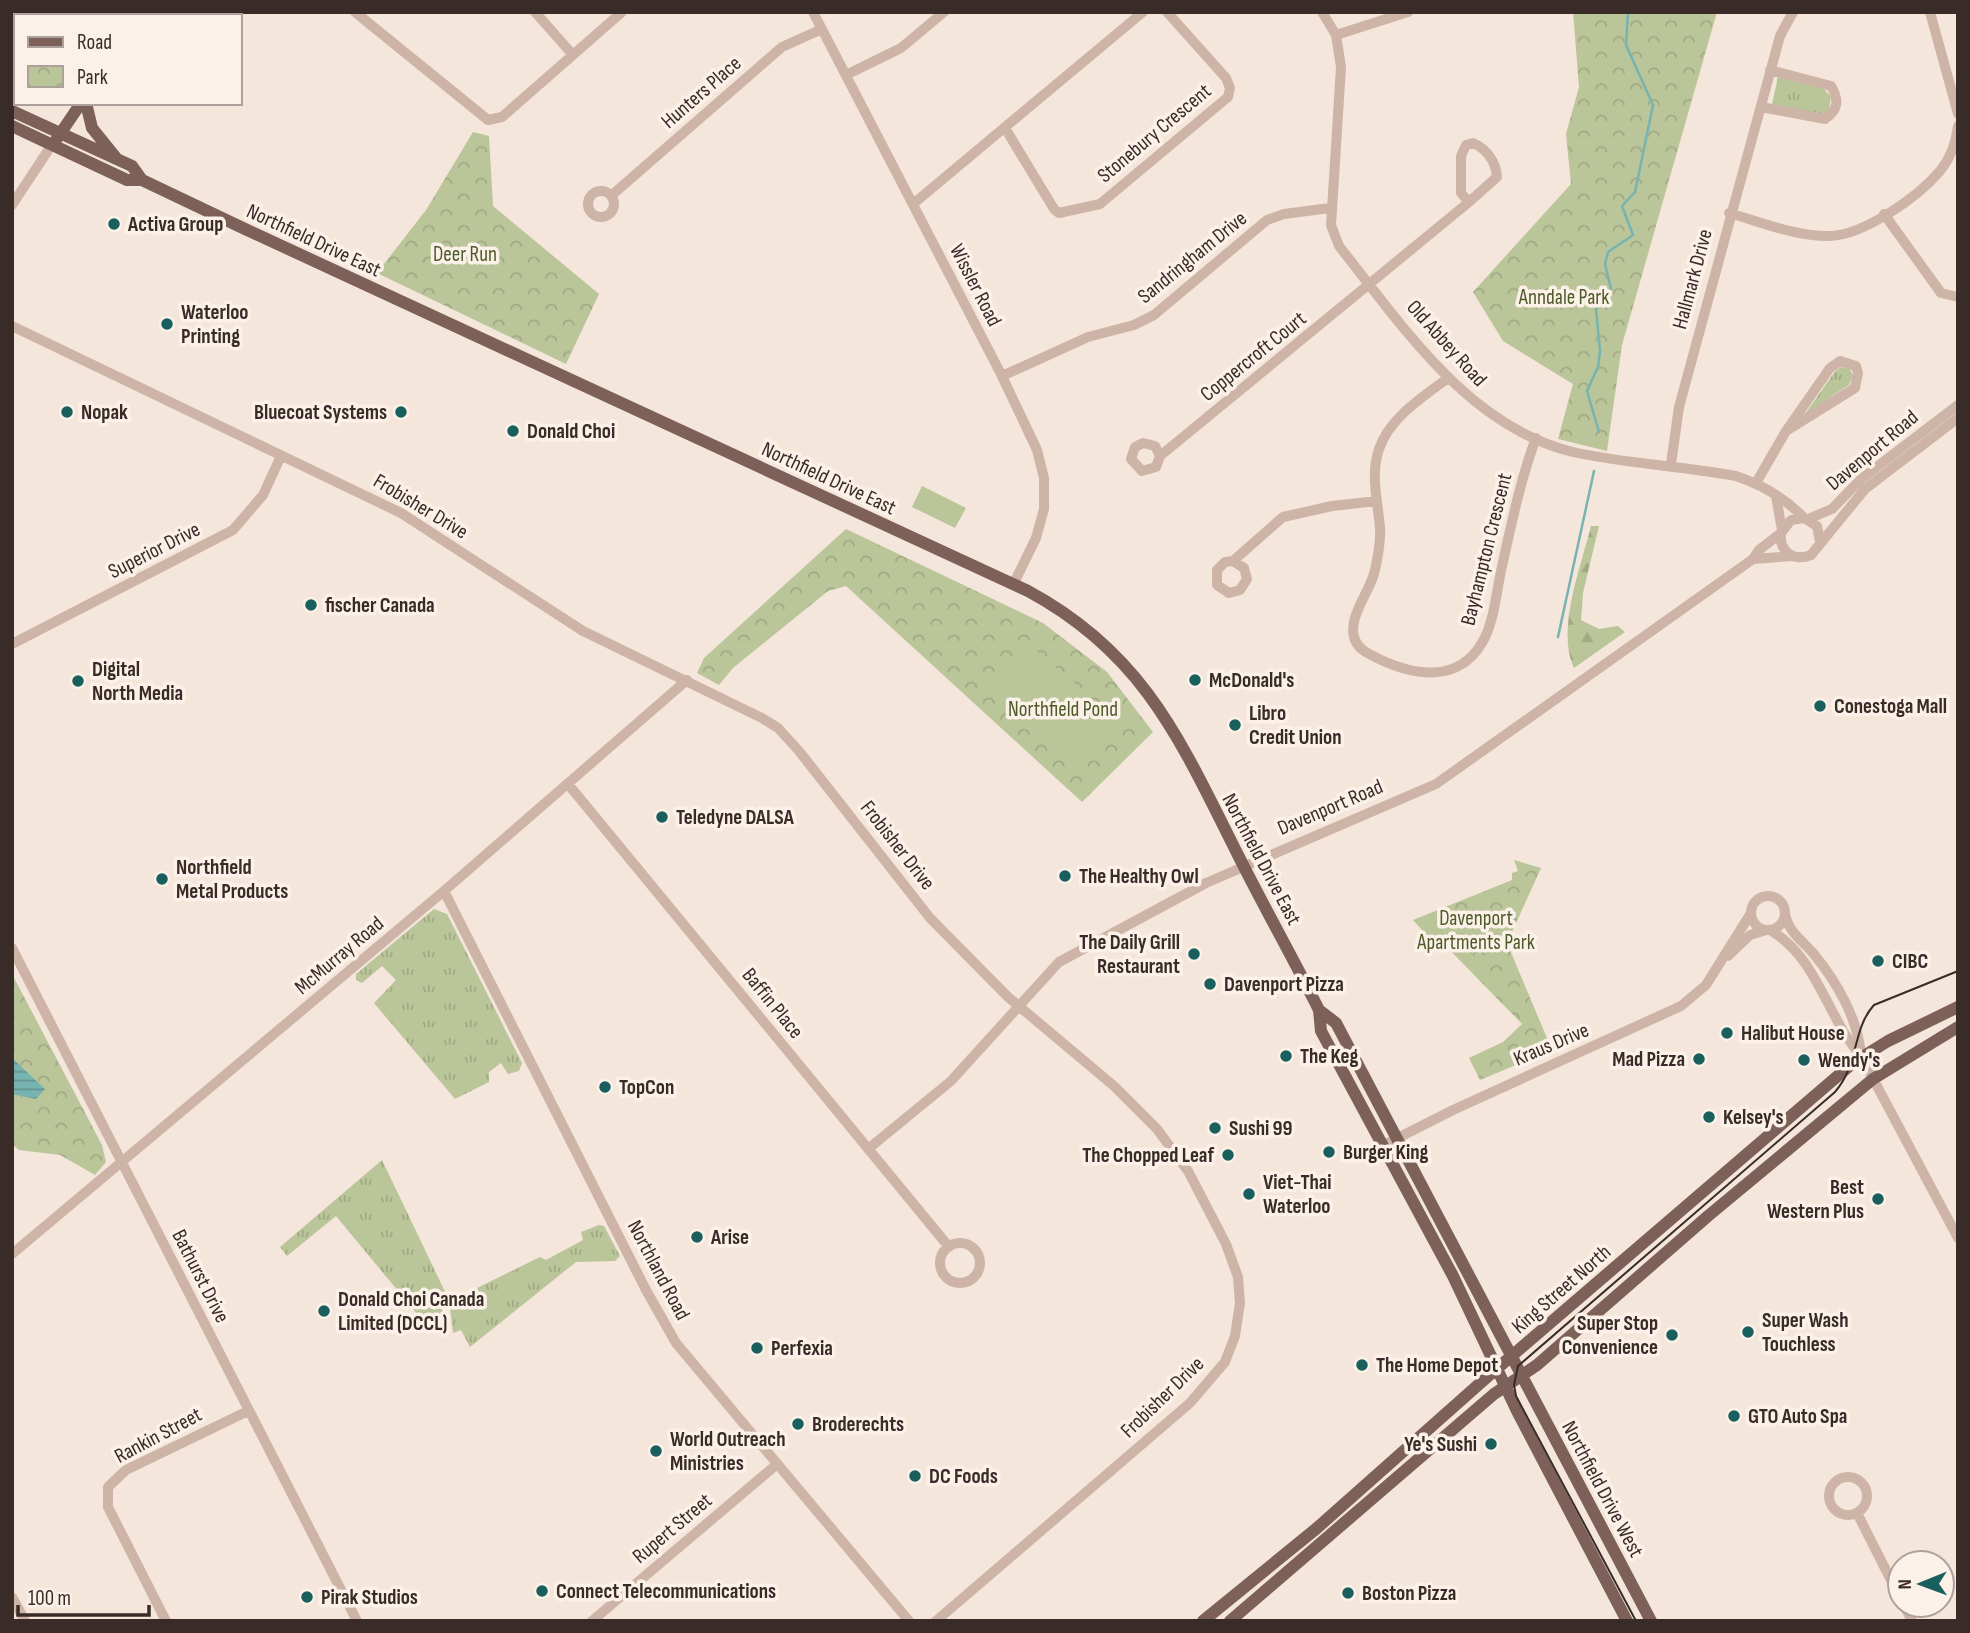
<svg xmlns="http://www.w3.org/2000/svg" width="1970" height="1633" viewBox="0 0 1970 1633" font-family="'Sofia Sans Condensed',sans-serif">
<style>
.grass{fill:url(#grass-tufts)}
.forest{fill:url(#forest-firs)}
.park{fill:url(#park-crowns)}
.pitch{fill:#bac599}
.water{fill:url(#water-rules)}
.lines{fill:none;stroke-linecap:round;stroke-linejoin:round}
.stream{stroke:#77b4b1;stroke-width:2.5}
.minor{stroke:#ceb4a6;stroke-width:10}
.major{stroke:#7d6057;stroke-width:12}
.tram{stroke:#392b27;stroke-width:2}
.poi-dot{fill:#185f5d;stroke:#fbf1e8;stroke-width:2.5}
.labels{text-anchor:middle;stroke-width:7;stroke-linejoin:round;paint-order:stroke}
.street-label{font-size:21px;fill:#392b27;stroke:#fbf1e8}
.poi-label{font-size:21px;font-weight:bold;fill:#392b27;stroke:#fbf1e8;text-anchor:start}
.park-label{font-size:21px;fill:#4c5a28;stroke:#fbf1e8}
</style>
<defs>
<pattern id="grass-tufts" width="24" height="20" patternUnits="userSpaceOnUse" patternTransform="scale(1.75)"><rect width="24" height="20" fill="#bac599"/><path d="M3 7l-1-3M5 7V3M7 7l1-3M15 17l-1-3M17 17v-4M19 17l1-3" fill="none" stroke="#a1a984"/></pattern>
<pattern id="forest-firs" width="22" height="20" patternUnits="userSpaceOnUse" patternTransform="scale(1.75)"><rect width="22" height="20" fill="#bac599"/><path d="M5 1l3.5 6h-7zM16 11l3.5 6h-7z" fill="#a1a984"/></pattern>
<pattern id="park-crowns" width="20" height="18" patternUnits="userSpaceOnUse" patternTransform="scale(1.75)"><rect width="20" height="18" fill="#bac599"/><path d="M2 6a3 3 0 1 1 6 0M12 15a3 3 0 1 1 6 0" fill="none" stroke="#a1a984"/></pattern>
<pattern id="water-rules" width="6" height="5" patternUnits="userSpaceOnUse" patternTransform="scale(1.75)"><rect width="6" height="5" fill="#77b4b1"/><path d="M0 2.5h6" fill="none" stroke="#639390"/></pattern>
</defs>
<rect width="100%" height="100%" fill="#f4e6db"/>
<path class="grass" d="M1778,77L1824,89L1831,97L1829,110L1822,115L1772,104Z
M1841,367L1850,369L1853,376L1849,385L1805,414L1836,370Z
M434,909L447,914L522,1063L519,1071L508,1074L501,1063L489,1072V1082L455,1099L374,1003L396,980L382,966L362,983L356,980V974Z
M382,1160L449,1300L456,1297L461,1306L469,1302L465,1294L540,1257L546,1260L583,1240L581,1232L599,1225L604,1226L620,1256L615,1261L576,1262L470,1347L461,1330L453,1333L450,1308L445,1299L437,1303L445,1314L448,1332L427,1326L336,1216L287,1256L280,1247Z"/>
<path class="forest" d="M1591,526H1599L1583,593L1581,620L1599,629L1618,626L1625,632L1574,668C1556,629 1581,567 1591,526Z"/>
<path class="park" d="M1573,12H1717L1622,345L1607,451L1558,439L1573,384L1503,341L1473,292L1571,184L1566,134L1579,87Z
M473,132L489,136L493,206L599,294L566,364L377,273L426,210Z
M846,529L1043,623L1107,672L1153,732L1082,802L846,586L828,591L733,668L719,685L697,673L704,658Z
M1514,860L1541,868L1507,943L1552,1050L1480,1080L1469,1058L1503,1042L1522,1024L1441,941L1436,946L1413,920L1512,880V873L1518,871Z
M12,974L102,1145L106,1162L95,1175L60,1155L19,1150L12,1144Z"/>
<path class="pitch" d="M922,486L966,508L955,528L912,507Z
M1026,642L1120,722L1081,768L987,689Z"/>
<path class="water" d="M12,1058L45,1089L36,1099L12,1094Z"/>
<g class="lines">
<path class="stream" d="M1599,432L1587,391L1598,367L1600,351L1596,309L1611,289L1605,264L1608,252L1633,235L1622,206L1635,192L1653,105L1626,45L1628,12
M1558,637L1594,471"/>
<path class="minor" d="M355,12L488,120L502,117L622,12
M535,12L573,55
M813,12L1002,376L1037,450L1044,478V509L1036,538L1013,585
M1322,12L1336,35L1341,67L1331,225L1339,246C1402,325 1468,427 1573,452C1627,464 1683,466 1736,476C1763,485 1785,498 1804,518
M1930,12L1958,114
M1336,35L1408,12
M848,74L901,48L944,12
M1761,107L1825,119C1839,109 1839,100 1831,86L1770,70
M1005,128L1054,209L1059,213L1100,204L1228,97L1230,88L1226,78L1167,12
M588 204a13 13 0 1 1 26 0a13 13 0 1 1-26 0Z
M612,195L782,47L822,29
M913,204L1143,12
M12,205L51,146
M1729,213C1761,222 1797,237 1830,236C1864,235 1918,197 1940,171C1950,159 1956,142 1958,126
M1884,214L1941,293L1958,297
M12,326L401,513L583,631L762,718L778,728L799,751L930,918L1008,997L1114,1086L1157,1129L1188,1171L1226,1244L1238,1277L1240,1303L1235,1336L1225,1362L1190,1403L936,1621
M1002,376L1088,337L1134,325L1154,315L1267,220L1284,214L1330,208
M1448,378C1423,397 1390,417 1379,449C1370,475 1378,502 1380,528C1381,542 1378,556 1375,570C1371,591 1346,618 1355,640C1359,650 1369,654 1379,659C1415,676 1458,683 1482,643C1494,623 1496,594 1501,571C1511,526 1520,481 1536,438
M1160,456L1155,446L1143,443L1135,447L1131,459L1142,471L1156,467L1160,456L1469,202L1461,193V156L1466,145L1473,143C1487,149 1496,162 1497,177L1469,202
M1671,464L1679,407L1780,36L1793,12
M1756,483L1786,431L1830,368L1840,361L1856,366L1858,373L1855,388L1786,431
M1776,496L1782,530
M1808,519L1832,509L1861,479L1958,405
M1820,542L1817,526L1804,518L1791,520L1781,533C1779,551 1793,562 1811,555L1865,489L1958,418
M1753,559L1792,556
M1233,561L1244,568L1247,579L1240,590L1229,593L1217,585V570L1225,562L1233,561L1283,517L1332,506L1377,501
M12,644L233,530L263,495L281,456
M568,784L949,1247
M444,891L646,1290L676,1343L909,1621
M1751 913a17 17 0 1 1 34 0a17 17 0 1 1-34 0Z
M1785,914C1789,933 1802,940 1813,953C1837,982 1858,1019 1861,1055
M1770,930C1818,958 1826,1016 1861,1056L1958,1238
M12,948L357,1621
M1728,956L1750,935L1766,930
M1382,1146L1453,1110L1681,1006L1706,985L1751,913
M868,1149L951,1081L1059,962L1206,883L1436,784L1753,559L1759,550L1781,533
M940 1263a20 20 0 1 1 40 0a20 20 0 1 1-40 0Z
M12,1254L444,891L687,680
M1829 1496a19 19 0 1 1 38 0a19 19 0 1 1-38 0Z
M1857,1513L1900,1598
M12,1597L25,1621
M1904,1605L1912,1621
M166,1621L108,1507V1487L126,1470L248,1411
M592,1621L776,1465"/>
<path class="major" d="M142,16L145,12
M86,103L92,128L117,159
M12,111L132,166L142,180L245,229L1028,591C1145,654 1181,742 1238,855C1264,907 1293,958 1319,1010L1321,1031L1453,1276L1517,1411L1627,1621
M12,126L127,180H142
M56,140L81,103
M1319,1010L1336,1023L1651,1621
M1203,1621L1317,1528L1486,1378L1854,1062L1888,1041L1958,1007
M1230,1621L1494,1394L1537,1365L1708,1216L1873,1079L1958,1027"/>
<path class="tram" d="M1636,1621L1516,1396L1514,1385L1518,1366L1835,1092C1859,1065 1852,1029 1874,1005L1958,971"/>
</g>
<g class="poi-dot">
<circle cx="114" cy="224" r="7"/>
<circle cx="167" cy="324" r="7"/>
<circle cx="67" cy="412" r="7"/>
<circle cx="401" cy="412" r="7"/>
<circle cx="513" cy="431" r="7"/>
<circle cx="311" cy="605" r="7"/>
<circle cx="1195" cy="680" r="7"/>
<circle cx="78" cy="681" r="7"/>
<circle cx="1820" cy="706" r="7"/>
<circle cx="1235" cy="725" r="7"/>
<circle cx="662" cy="817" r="7"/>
<circle cx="1065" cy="876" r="7"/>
<circle cx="162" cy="879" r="7"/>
<circle cx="1194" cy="954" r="7"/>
<circle cx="1878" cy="961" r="7"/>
<circle cx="1210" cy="984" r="7"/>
<circle cx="1727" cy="1033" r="7"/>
<circle cx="1286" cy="1056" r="7"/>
<circle cx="1699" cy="1059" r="7"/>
<circle cx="1804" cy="1060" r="7"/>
<circle cx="605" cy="1087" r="7"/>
<circle cx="1709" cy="1117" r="7"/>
<circle cx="1215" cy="1128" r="7"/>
<circle cx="1329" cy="1152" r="7"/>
<circle cx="1228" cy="1155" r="7"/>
<circle cx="1249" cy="1194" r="7"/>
<circle cx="1878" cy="1199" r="7"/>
<circle cx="697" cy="1237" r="7"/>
<circle cx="324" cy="1311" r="7"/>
<circle cx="1748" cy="1332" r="7"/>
<circle cx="1672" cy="1335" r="7"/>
<circle cx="757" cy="1348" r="7"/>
<circle cx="1362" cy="1365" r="7"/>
<circle cx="1734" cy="1416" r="7"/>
<circle cx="798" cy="1424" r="7"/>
<circle cx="1491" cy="1444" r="7"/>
<circle cx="656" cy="1451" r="7"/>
<circle cx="915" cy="1476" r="7"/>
<circle cx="542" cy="1591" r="7"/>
<circle cx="1348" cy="1593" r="7"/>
<circle cx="307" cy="1597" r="7"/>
</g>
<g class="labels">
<g class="street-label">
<text transform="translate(701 92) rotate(-41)" y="7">Hunters Place</text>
<text transform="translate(1154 133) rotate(-40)" y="7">Stonebury Crescent</text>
<text transform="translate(314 240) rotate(25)" y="7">Northfield Drive East</text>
<text transform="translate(1192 257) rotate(-39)" y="7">Sandringham Drive</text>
<text transform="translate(1692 279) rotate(-75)" y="7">Hallmark Drive</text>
<text transform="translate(976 285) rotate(63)" y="7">Wissler Road</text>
<text transform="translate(1447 343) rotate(48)" y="7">Old Abbey Road</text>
<text transform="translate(1253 356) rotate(-39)" y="7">Coppercroft Court</text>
<text transform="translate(1872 450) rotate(-40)" y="7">Davenport Road</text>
<text transform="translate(829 478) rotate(25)" y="7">Northfield Drive East</text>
<text transform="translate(421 506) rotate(31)" y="7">Frobisher Drive</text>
<text transform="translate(1486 549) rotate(-76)" y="7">Bayhampton Crescent</text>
<text transform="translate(154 550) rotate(-27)" y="7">Superior Drive</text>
<text transform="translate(1330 807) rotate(-23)" y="7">Davenport Road</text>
<text transform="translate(898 845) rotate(52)" y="7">Frobisher Drive</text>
<text transform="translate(1262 859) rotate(62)" y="7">Northfield Drive East</text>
<text transform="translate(339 955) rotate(-40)" y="7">McMurray Road</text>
<text transform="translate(773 1003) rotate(51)" y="7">Baffin Place</text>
<text transform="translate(1551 1044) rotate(-23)" y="7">Kraus Drive</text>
<text transform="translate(659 1270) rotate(62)" y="7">Northland Road</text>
<text transform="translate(201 1276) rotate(63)" y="7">Bathurst Drive</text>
<text transform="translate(1561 1289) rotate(-41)" y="7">King Street North</text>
<text transform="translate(1162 1397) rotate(-44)" y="7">Frobisher Drive</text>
<text transform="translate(158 1435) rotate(-28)" y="7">Rankin Street</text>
<text transform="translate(1603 1489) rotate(62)" y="7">Northfield Drive West</text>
<text transform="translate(672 1528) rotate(-40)" y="7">Rupert Street</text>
</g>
<g class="poi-label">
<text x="128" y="231">Activa Group</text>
<text x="181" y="319">Waterloo<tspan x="181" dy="24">Printing</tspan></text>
<text x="81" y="419">Nopak</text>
<text x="387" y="419" text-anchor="end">Bluecoat Systems</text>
<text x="527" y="438">Donald Choi</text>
<text x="325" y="612">fischer Canada</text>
<text x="92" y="676">Digital<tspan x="92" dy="24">North Media</tspan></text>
<text x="1209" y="687">McDonald's</text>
<text x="1834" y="713">Conestoga Mall</text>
<text x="1249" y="720">Libro<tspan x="1249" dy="24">Credit Union</tspan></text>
<text x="676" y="824">Teledyne DALSA</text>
<text x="176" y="874">Northfield<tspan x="176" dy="24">Metal Products</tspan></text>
<text x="1079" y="883">The Healthy Owl</text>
<text x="1180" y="949" text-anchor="end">The Daily Grill<tspan x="1180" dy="24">Restaurant</tspan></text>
<text x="1892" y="968">CIBC</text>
<text x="1224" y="991">Davenport Pizza</text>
<text x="1741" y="1040">Halibut House</text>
<text x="1300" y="1063">The Keg</text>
<text x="1685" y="1066" text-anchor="end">Mad Pizza</text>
<text x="1818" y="1067">Wendy's</text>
<text x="619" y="1094">TopCon</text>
<text x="1723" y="1124">Kelsey's</text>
<text x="1229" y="1135">Sushi 99</text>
<text x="1343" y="1159">Burger King</text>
<text x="1214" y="1162" text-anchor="end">The Chopped Leaf</text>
<text x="1263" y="1189">Viet-Thai<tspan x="1263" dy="24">Waterloo</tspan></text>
<text x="1864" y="1194" text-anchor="end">Best<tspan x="1864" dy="24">Western Plus</tspan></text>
<text x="711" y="1244">Arise</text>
<text x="338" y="1306">Donald Choi Canada<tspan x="338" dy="24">Limited (DCCL)</tspan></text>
<text x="1762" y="1327">Super Wash<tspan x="1762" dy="24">Touchless</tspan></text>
<text x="1658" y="1330" text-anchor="end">Super Stop<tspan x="1658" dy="24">Convenience</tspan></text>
<text x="771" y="1355">Perfexia</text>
<text x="1376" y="1372">The Home Depot</text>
<text x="1748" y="1423">GTO Auto Spa</text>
<text x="812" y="1431">Broderechts</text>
<text x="670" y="1446">World Outreach<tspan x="670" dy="24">Ministries</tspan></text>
<text x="1477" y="1451" text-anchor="end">Ye's Sushi</text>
<text x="929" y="1483">DC Foods</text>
<text x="556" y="1598">Connect Telecommunications</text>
<text x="1362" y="1600">Boston Pizza</text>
<text x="321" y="1604">Pirak Studios</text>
</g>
<g class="park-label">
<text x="465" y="261">Deer Run</text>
<text x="1564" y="304">Anndale Park</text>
<text x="1063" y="716">Northfield Pond</text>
<text x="1476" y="925">Davenport<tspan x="1476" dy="24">Apartments Park</tspan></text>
</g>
</g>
<rect width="1970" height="1633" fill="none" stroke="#392b27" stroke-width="28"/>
<rect x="14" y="14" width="228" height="91" fill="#fbf1e8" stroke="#ada29b" stroke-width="2"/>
<rect x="28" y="37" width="35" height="10" fill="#7d6057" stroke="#ada29b" stroke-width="2"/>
<text x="77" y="49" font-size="21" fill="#392b27">Road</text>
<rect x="28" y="66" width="35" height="21" fill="url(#park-crowns)" stroke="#ada29b" stroke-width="2"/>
<text x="77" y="84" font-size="21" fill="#392b27">Park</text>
<g transform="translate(1921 1584) rotate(269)"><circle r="33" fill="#fbf1e8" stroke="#ada29b" stroke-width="2"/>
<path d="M0-5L12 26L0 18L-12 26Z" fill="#185f5d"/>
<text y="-10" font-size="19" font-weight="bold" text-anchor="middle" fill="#392b27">N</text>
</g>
<path d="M18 1605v10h131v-10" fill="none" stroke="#392b27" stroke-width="3.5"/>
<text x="28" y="1605" font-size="21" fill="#392b27" stroke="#fbf1e8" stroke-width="5" paint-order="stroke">100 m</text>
</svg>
